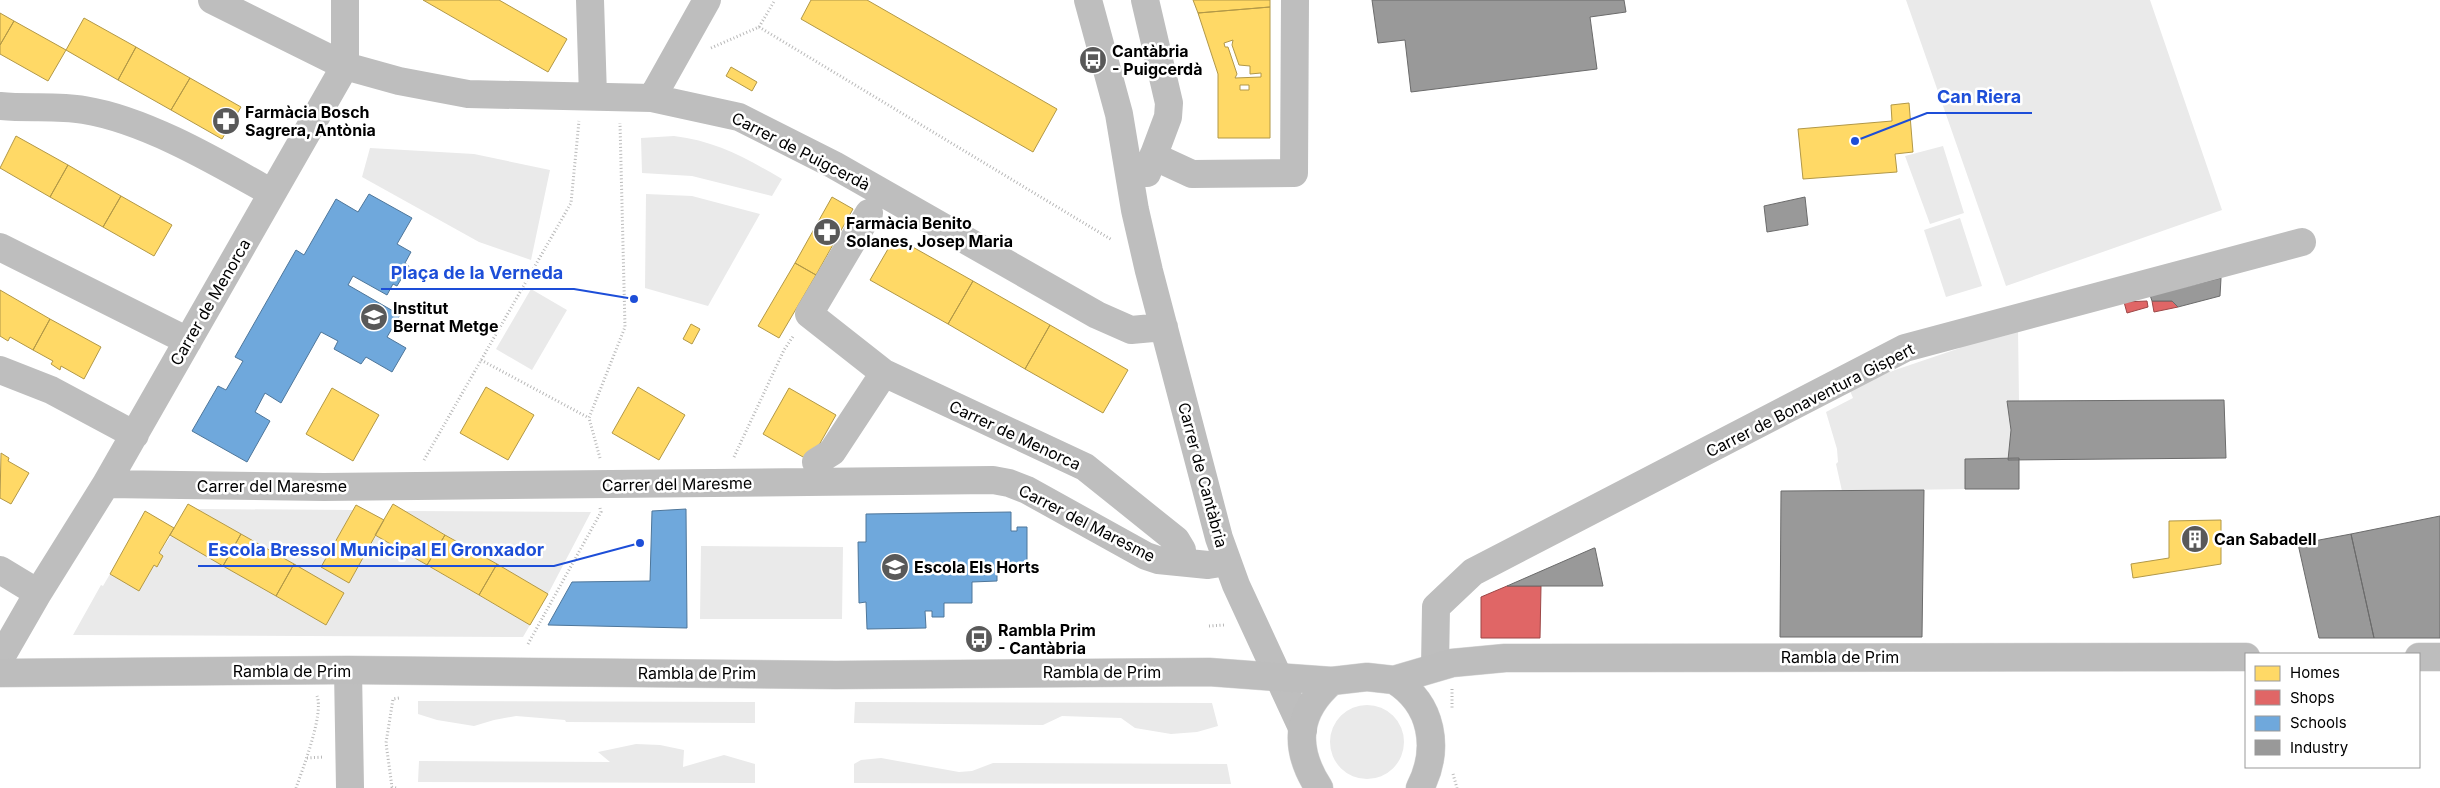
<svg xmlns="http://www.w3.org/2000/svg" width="2440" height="788" viewBox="0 0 2440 788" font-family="Inter,sans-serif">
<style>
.green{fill:#eaeaea}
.homes{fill:#ffd966;stroke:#b29847;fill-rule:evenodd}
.shops{fill:#e06666;stroke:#9d4747}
.schools{fill:#6fa8dc;stroke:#4e769a}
.industry{fill:#999;stroke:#6b6b6b}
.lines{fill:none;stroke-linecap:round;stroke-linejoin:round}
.major-casing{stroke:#dbdbdb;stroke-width:29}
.path{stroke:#b8b8b8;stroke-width:3;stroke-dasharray:1 2.5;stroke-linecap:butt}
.minor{stroke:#bebebe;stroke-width:28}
.major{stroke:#bdbdbd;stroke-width:28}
.labels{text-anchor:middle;stroke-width:5;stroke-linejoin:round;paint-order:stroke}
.poi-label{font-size:16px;font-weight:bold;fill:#000;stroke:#fff;text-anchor:start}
.street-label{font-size:16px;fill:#000;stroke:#fff}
.leader{fill:none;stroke:#1d4ed8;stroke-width:2}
.callout-dot{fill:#1d4ed8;stroke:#fff;stroke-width:2}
.callout-label{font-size:18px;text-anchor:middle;font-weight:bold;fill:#1d4ed8;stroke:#fff;stroke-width:5;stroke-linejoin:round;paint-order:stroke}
</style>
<rect width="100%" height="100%" fill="#fff"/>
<path class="green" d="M1906,0H2150L2222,210L2006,286Z
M674,136C716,141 746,158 782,179L772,196L692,176L642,173L641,138Z
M1943,146L1964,213L1930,224L1905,156Z
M370,148L474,154L550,170L531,260L479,242L362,177Z
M646,194L692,196L760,214L708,306L645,288Z
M1960,218L1982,286L1946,297L1924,230Z
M531,289L567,310L532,370L496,349Z
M2018,329L2019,401H2007L2011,430L2008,458L1965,459V489L1842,491L1836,464L1838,462L1837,449L1826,412L1853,398L1848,386L1960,348L1961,343Z
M197,509L353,510L321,567L349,583L376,536L530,625L523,637L73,635L101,585L103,586L110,574L139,590L154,565L157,566L163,556L159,553L171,536L327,624L344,593Z
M405,511L591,512L548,594Z
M701,546L843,547L842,619H700Z
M418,701L755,702V723L566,722L565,720L516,716L494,720L474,726L437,720L418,714Z
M855,702L1212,703L1218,726L1197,732L1171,734L1135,728L1121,718L1062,716L1043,725L854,723Z
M1330 742a37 37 0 1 1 74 0a37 37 0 1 1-74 0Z
M636,744L660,745L684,750L683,767L724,755L755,764V783L418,782L419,761L610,762L598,752Z
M881,758L959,772L972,771L993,763L1227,764L1231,784L854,783V764L861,760Z"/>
<path class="homes" d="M423,0H499L567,39L548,72Z
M811,0H867L1057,109L1033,152L801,19Z
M1193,0H1270V7L1198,13Z
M1270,7V138H1218V74L1198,13ZM1233,40L1232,45L1239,65L1250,66V74L1261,73V77L1235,78L1237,74L1228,47H1225L1224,43ZM1240,85H1249V90H1240Z
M0,13L14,21L0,45Z
M84,18L136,47L118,80L66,50Z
M14,21L66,50L48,81L0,54V45Z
M136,47L190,78L171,110L118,80Z
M731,67L757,82L752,91L726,76Z
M190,78L241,107L222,139L171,110Z
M1909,103L1913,152L1895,154L1897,172L1803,179L1798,129L1892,121L1891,105Z
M16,136L68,165L50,197L0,168Z
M68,165L121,196L103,227L50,197Z
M121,196L172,225L154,256L103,227Z
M832,197L853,209L816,275L795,263Z
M895,237L973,281L948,324L870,280Z
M795,263L816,275L779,338L758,326Z
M973,281L1050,325L1025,369L948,324Z
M0,290L50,319L33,350L10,337L8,341L0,336Z
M50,319L101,347L84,379L61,366L60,370L51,364L53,361L33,350Z
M691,324L700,329L692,344L683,339Z
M1050,325L1128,370L1103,413L1025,369Z
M486,387L534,415L508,460L460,433Z
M638,387L685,415L659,460L612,433Z
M332,388L379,415L353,461L306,434Z
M789,388L836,415L810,461L763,434Z
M1,453L9,458L8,461L29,473L11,504L0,498Z
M188,504L241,534L223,566L170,535Z
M393,504L445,535L427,565L375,535Z
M356,505L384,520L349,583L321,567Z
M145,511L174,528L159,553L163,556L157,567L154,565L139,591L110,574Z
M2221,520V564L2133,578L2131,564L2169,558V521Z
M241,534L294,564L276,596L223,566Z
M445,535L497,564L479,595L427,565Z
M294,564L344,593L326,625L276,596Z
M497,564L548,594L530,625L479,595Z"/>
<path class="shops" d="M2147,301L2148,307L2127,313L2124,302Z
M2152,301H2172L2178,307L2154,312Z
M1507,586H1541L1540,638H1481V597Z"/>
<path class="schools" d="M369,194L412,218L397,244L411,252L405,263L409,266L397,286L393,284L387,295L353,276L348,285L400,315L387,337L406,348L392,372L366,357L361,364L334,349L338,341L321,332L281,403L265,393L255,412L270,421L247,462L192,431L218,386L226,390L243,361L235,357L296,250L304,255L336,199L358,212Z
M686,509L687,628L548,625L572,582L650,581L652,511Z
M1011,512V531H1017V527H1027V572H1008V564H997V581L972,582V603H944V617H932V611H925L926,628L867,629L866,602L859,603L858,542H866V514Z"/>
<path class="industry" d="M1372,0H1624L1626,12L1590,17L1597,69L1411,92L1405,40L1378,43Z
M1805,197L1808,225L1767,232L1764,206Z
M2221,278L2220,296L2178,307L2172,301H2152L2150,295Z
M2224,400L2226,458L2008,460L2011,430L2007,401Z
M2019,458V489H1965V459Z
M1924,490L1922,637H1780L1781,491Z
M2440,516V638H2374L2351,534Z
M2351,534L2374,638H2319L2298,544Z
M1595,548L1603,586H1507L1594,548Z"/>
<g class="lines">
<g class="major-casing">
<path id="major" d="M2419,657H2440
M0,673L348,670L836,675L1209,672L1332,681L1367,677L1394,680L1452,663L1505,658L2246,657
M1394,680C1433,704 1440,749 1420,788
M1319,788C1293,748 1296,712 1332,681"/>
</g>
<path class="path" d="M759,27L1112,240
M711,48L759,27L775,0
M481,360L589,418
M734,457L784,350L794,335
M600,458L589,418L625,327L620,123
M424,460L571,203L579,121
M1209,626L1225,625
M528,644L601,512L600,508
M1452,689V710
M307,758L324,757
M1453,774L1457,788
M296,788C303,768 324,714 317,696
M396,788L392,787L386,743L393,699L399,698"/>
<path class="minor" d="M212,0L345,66L399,81L468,94L652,98L739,117L834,165L1097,315L1131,330L1164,327
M590,0L593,96
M1088,0L1119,114L1135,210L1149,271L1219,538L1236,585L1303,730
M1145,0L1169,103L1168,117L1147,173
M652,98L707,0
M0,106C28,109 56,105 84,110C146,120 217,162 272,193
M1153,156L1192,174L1294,173L1295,0
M0,247L188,341
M0,370L51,390L135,435
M884,373L1085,467L1176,540L1182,550
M816,462L832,452L884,373L809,314L869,213
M106,484L324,487L993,480L1009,483L1027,490L1146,556L1158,560L1208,565L1227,562
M0,570L38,593
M0,659L38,593L106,484L345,66V0
M1435,667L1436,607L1473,572L1905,348L2302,242
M348,670L350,788"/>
<use href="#major" class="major"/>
</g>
<defs>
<g id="bus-disc" transform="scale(1.4375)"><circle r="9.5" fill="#595959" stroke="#fff"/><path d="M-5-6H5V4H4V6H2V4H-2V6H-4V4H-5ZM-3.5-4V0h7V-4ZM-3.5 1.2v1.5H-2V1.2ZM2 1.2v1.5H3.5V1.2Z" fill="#fff"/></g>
<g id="pharmacy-disc" transform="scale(1.4375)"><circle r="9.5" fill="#595959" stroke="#fff"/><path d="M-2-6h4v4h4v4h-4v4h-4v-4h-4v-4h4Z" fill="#fff"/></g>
<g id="school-disc" transform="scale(1.4375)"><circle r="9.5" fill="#595959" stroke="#fff"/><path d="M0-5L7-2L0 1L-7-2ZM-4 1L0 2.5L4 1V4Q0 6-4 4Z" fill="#fff"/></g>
<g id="building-disc" transform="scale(1.4375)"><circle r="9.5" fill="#595959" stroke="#fff"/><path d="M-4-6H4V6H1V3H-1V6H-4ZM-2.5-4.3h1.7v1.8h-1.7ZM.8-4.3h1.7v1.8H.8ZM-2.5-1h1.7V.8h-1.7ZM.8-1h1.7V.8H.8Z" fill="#fff"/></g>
</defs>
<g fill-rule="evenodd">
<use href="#bus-disc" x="1093" y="60"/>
<use href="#pharmacy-disc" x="226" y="121"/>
<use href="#pharmacy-disc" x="827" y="232"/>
<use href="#school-disc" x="374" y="317"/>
<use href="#building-disc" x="2195" y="539"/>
<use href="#school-disc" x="895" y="567"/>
<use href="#bus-disc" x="979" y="639"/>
</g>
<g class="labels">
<g class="poi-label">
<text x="1112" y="57">Cantàbria<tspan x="1112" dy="18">- Puigcerdà</tspan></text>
<text x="245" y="118">Farmàcia Bosch<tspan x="245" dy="18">Sagrera, Antònia</tspan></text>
<text x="846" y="229">Farmàcia Benito<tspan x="846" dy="18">Solanes, Josep Maria</tspan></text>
<text x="393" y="314">Institut<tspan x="393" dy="18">Bernat Metge</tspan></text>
<text x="2214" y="545">Can Sabadell</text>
<text x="914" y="573">Escola Els Horts</text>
<text x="998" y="636">Rambla Prim<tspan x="998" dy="18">- Cantàbria</tspan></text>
</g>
<g class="street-label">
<text transform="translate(801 151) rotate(27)" y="6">Carrer de Puigcerdà</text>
<text transform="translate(210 302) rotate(-60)" y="6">Carrer de Menorca</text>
<text transform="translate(1810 400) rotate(-27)" y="6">Carrer de Bonaventura Gispert</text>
<text transform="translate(1015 435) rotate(25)" y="6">Carrer de Menorca</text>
<text transform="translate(1203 475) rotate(75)" y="6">Carrer de Cantàbria</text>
<text transform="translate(677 484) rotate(-1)" y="6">Carrer del Maresme</text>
<text x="272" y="492">Carrer del Maresme</text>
<text transform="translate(1087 523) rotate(27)" y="6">Carrer del Maresme</text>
<text x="1840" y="663">Rambla de Prim</text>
<text x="292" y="677">Rambla de Prim</text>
<text x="1102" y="678">Rambla de Prim</text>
<text x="697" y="679">Rambla de Prim</text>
</g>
</g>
<path class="leader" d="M1855 141L1927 113H2032M634 299L574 289H381M640 543L554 566H198"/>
<g class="callout-dot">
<circle cx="1855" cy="141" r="5"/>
<circle cx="634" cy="299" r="5"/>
<circle cx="640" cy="543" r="5"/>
</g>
<g class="callout-label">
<text x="1979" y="103">Can Riera</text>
<text x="477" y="279">Plaça de la Verneda</text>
<text x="376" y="556">Escola Bressol Municipal El Gronxador</text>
</g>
<rect x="2245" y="653" width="175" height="115" fill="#ffffff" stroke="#999999"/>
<rect x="2255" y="666" width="25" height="15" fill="#ffd966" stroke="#999999"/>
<text x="2290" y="678" font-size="15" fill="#000000">Homes</text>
<rect x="2255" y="690" width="25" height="15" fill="#e06666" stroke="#999999"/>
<text x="2290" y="703" font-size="15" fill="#000000">Shops</text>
<rect x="2255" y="716" width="25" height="15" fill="#6fa8dc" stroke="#999999"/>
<text x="2290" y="728" font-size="15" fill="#000000">Schools</text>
<rect x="2255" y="740" width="25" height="15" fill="#999999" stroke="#999999"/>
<text x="2290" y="753" font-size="15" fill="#000000">Industry</text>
</svg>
